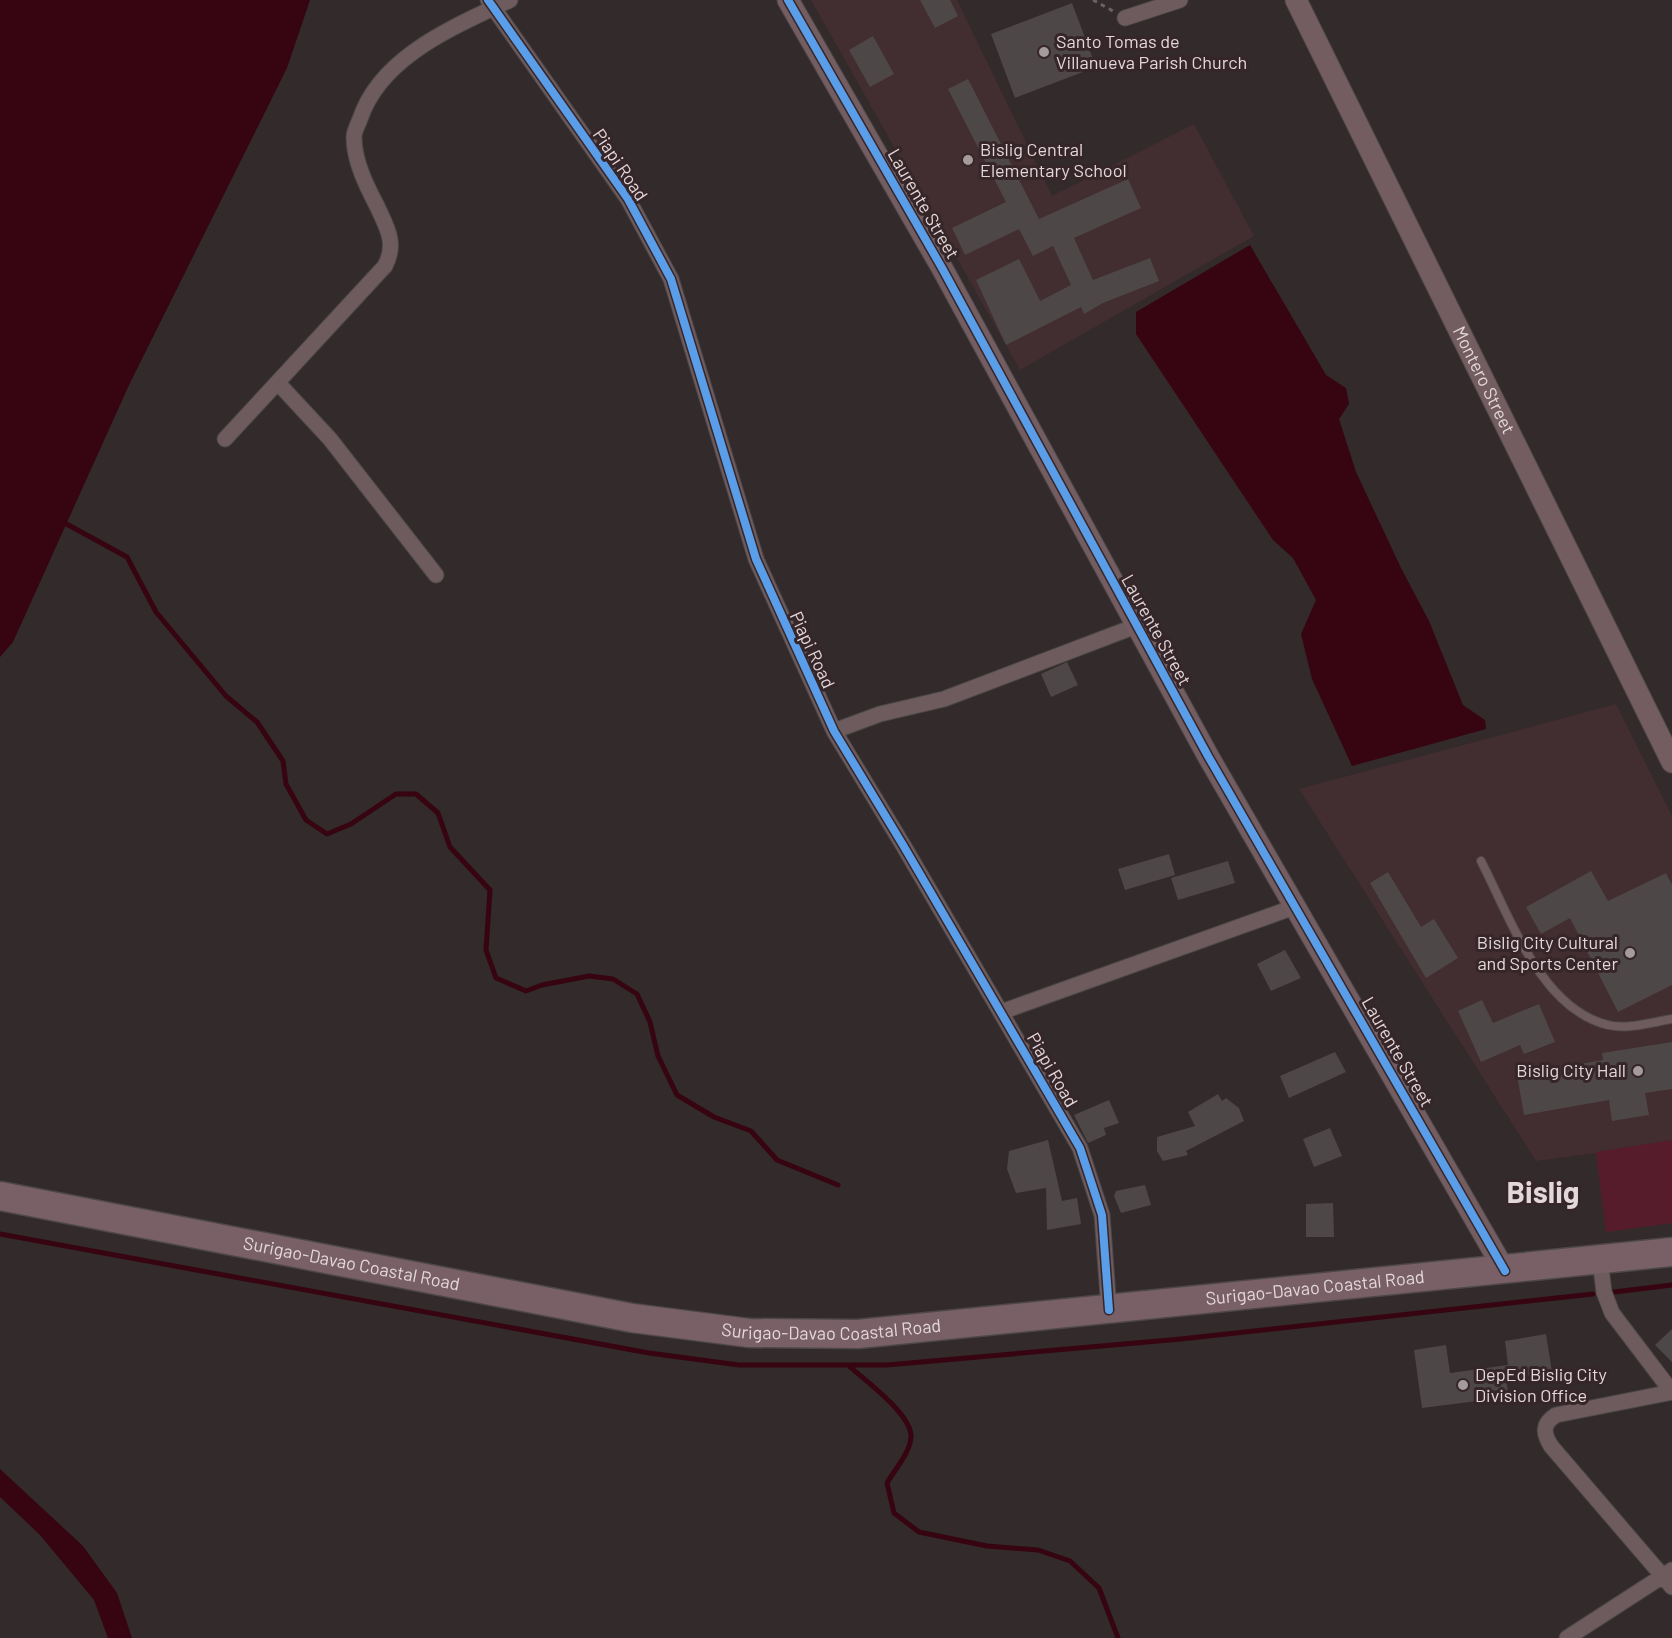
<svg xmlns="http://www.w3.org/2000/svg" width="1672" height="1638" viewBox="0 0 1672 1638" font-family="Barlow,sans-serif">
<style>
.built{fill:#422d31}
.green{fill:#571c2c}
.water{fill:#370412}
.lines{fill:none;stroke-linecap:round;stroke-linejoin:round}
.stream{stroke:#370412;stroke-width:5}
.building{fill:#4e4748}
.lane-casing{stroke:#4d4748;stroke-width:10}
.street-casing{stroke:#4d4748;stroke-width:17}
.secondary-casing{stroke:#4d4748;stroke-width:23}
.highway-casing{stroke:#4d4748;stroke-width:31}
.path{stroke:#6c6061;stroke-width:3;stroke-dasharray:4.5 4.5;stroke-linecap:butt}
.lane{stroke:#6d5b5e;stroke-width:8}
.street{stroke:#6d5b5e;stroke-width:15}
.secondary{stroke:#735d61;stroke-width:21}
.highway{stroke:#796066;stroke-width:28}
.cycleway-casing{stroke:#362629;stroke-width:11}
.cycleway{stroke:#5a9eea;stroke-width:8}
.poi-dot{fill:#a59b9c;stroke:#362629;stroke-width:2}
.labels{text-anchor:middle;stroke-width:6;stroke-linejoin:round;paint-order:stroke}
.poi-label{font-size:18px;fill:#e3d8d9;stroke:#362629;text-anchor:start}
.street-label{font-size:18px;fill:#e3d8d9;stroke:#362629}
.town-label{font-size:30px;font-weight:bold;fill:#e3d8d9;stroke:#362629}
</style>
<rect width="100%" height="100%" fill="#322a2b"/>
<path class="built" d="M811,0H957L1052,196L1194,124L1254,236L1020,370Z
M1616,704L1672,816V1223L1606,1232L1596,1153L1536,1161L1299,789Z"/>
<path class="green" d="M1672,1140V1223L1606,1232L1596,1152Z"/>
<path class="water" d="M0,0H310L287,68L129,385L13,642L0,657Z
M1250,245L1326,375L1346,388L1349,404L1339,419L1356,472L1401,568L1429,621L1463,705L1485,720L1486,729L1352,766L1312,679L1301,634L1316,600L1293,558L1273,540L1136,334V312Z
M0,1469L83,1546L117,1593L132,1638H108L94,1600L40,1535L0,1497Z"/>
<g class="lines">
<path class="stream" d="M61,521L127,557L156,612L226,696L257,722L283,761L286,784L306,820L327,834L351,824L396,794H416L438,813L450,847L490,890L486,950L496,978L526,991L542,985L589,976L613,979L637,994L650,1022L658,1056L677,1095L714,1117L751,1131L777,1160L838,1185
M0,1234L649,1353L739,1365H887L1181,1339L1593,1294
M1614,1292L1672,1285
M848,1365C864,1380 912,1414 911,1437C910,1453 895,1469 887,1483L894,1513L919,1532L987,1546L1038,1550L1070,1561L1099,1588L1118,1638"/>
</g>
<path class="building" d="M920,0H950L958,16L935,28Z
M1072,3L1096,67L1015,98L991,34Z
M873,36L894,74L870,87L849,50Z
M968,79L1039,219L1128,179L1141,208L1074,238L1093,280L1150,258L1159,281L1103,303L1084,314L1081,307L1006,345L976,280L1019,259L1040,301L1071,285L1053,246L1033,256L1019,229L965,255L952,228L1006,202L948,89Z
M1067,662L1078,685L1051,697L1041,674Z
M1169,854L1175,875L1125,890L1118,869Z
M1228,861L1235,883L1178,900L1171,878Z
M1591,871L1608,901L1666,873L1672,885V985L1618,1012L1570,918L1541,934L1526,907Z
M1388,872L1421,927L1434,919L1458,958L1426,978L1370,883Z
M1285,950L1301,978L1271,991L1257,964Z
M1482,1000L1493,1023L1539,1004L1555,1042L1524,1054L1520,1045L1481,1062L1458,1011Z
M1672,1042V1089L1645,1093L1649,1115L1612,1121L1609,1100L1524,1115L1517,1075L1603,1060L1602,1053Z
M1335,1052L1346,1072L1289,1098L1280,1076Z
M1218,1094L1222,1101L1226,1098L1239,1108L1244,1121L1186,1151L1188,1155L1163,1161L1157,1151V1137L1195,1126L1188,1112Z
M1109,1100L1119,1123L1104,1128L1106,1135L1088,1143L1074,1115Z
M1330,1128L1342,1156L1314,1167L1303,1139Z
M1048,1140L1062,1201L1077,1198L1081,1224L1047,1230L1046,1188L1016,1193L1007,1169L1009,1151Z
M1145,1185L1151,1205L1121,1213L1114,1196L1116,1191Z
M1333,1203L1334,1237H1306V1204Z
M1672,1329V1362L1655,1345Z
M1546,1334L1552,1372L1506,1380L1509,1397L1422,1408L1414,1350L1446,1345L1450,1373L1508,1365L1505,1341Z"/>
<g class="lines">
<g class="lane-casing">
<path id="lane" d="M1481,861C1510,917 1541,1009 1608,1025C1627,1030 1653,1022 1672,1019"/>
</g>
<g class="street-casing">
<path id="street" d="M488,0L628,199L671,279L756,559L834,731L903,845L1080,1148L1102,1215L1109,1310
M1125,18L1180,0
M278,383L330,439L436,575
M225,439L385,266C397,243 387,228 377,206C366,185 354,161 354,137C354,131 358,125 360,119C381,56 454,27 510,0
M834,731L880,714L944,699L1136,626
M1001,1012L1297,906
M1600,1260L1604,1292L1612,1313L1672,1392
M1672,1392L1556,1415C1542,1424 1543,1433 1551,1446L1672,1587
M1567,1638L1672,1570"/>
</g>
<g class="secondary-casing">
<g id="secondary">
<path d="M788,0L942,268L1208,756L1505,1271"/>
<path id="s1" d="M1296,0L1672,762"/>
</g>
</g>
<g class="highway-casing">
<g id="highway">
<path id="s2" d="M0,1196L632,1318L749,1333L858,1334L1672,1252"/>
</g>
</g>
<path class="path" d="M1093,0L1113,11"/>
<use href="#lane" class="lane"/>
<use href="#street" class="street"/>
<use href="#secondary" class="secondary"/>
<use href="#highway" class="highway"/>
<g class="cycleway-casing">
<path id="cycleway" d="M488,0L628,199L671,279L756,559L834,731L903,845L1080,1148L1102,1215L1109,1310
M788,0L942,268L1208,756L1505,1271"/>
</g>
<use href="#cycleway" class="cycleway"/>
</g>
<g class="poi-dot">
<circle cx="1044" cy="52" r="6"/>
<circle cx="968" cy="160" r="6"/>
<circle cx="1630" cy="953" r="6"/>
<circle cx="1638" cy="1071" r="6"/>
<circle cx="1463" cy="1385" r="6"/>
</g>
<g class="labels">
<g class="poi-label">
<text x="1056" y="48">Santo Tomas de<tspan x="1056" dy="21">Villanueva Parish Church</tspan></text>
<text x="980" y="156">Bislig Central<tspan x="980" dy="21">Elementary School</tspan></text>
<text x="1618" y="949" text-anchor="end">Bislig City Cultural<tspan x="1618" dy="21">and Sports Center</tspan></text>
<text x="1626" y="1077" text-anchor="end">Bislig City Hall</text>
<text x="1475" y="1381">DepEd Bislig City<tspan x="1475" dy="21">Division Office</tspan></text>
</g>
<g class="street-label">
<text transform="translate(620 165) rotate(56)" y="6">Piapi Road</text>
<text transform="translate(923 204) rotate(60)" y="6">Laurente Street</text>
<text dy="6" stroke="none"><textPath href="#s1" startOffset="424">Montero Street</textPath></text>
<text transform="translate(1156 630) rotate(61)" y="6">Laurente Street</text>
<text transform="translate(812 650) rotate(65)" y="6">Piapi Road</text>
<text transform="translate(1397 1052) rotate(60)" y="6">Laurente Street</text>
<text transform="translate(1052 1070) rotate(60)" y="6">Piapi Road</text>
<text dy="6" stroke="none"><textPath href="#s2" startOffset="358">Surigao-Davao Coastal Road</textPath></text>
<text dy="6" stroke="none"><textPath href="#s2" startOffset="1330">Surigao-Davao Coastal Road</textPath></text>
<text dy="6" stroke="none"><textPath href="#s2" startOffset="844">Surigao-Davao Coastal Road</textPath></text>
</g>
<g class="town-label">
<text x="1543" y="1203">Bislig</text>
</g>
</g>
</svg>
